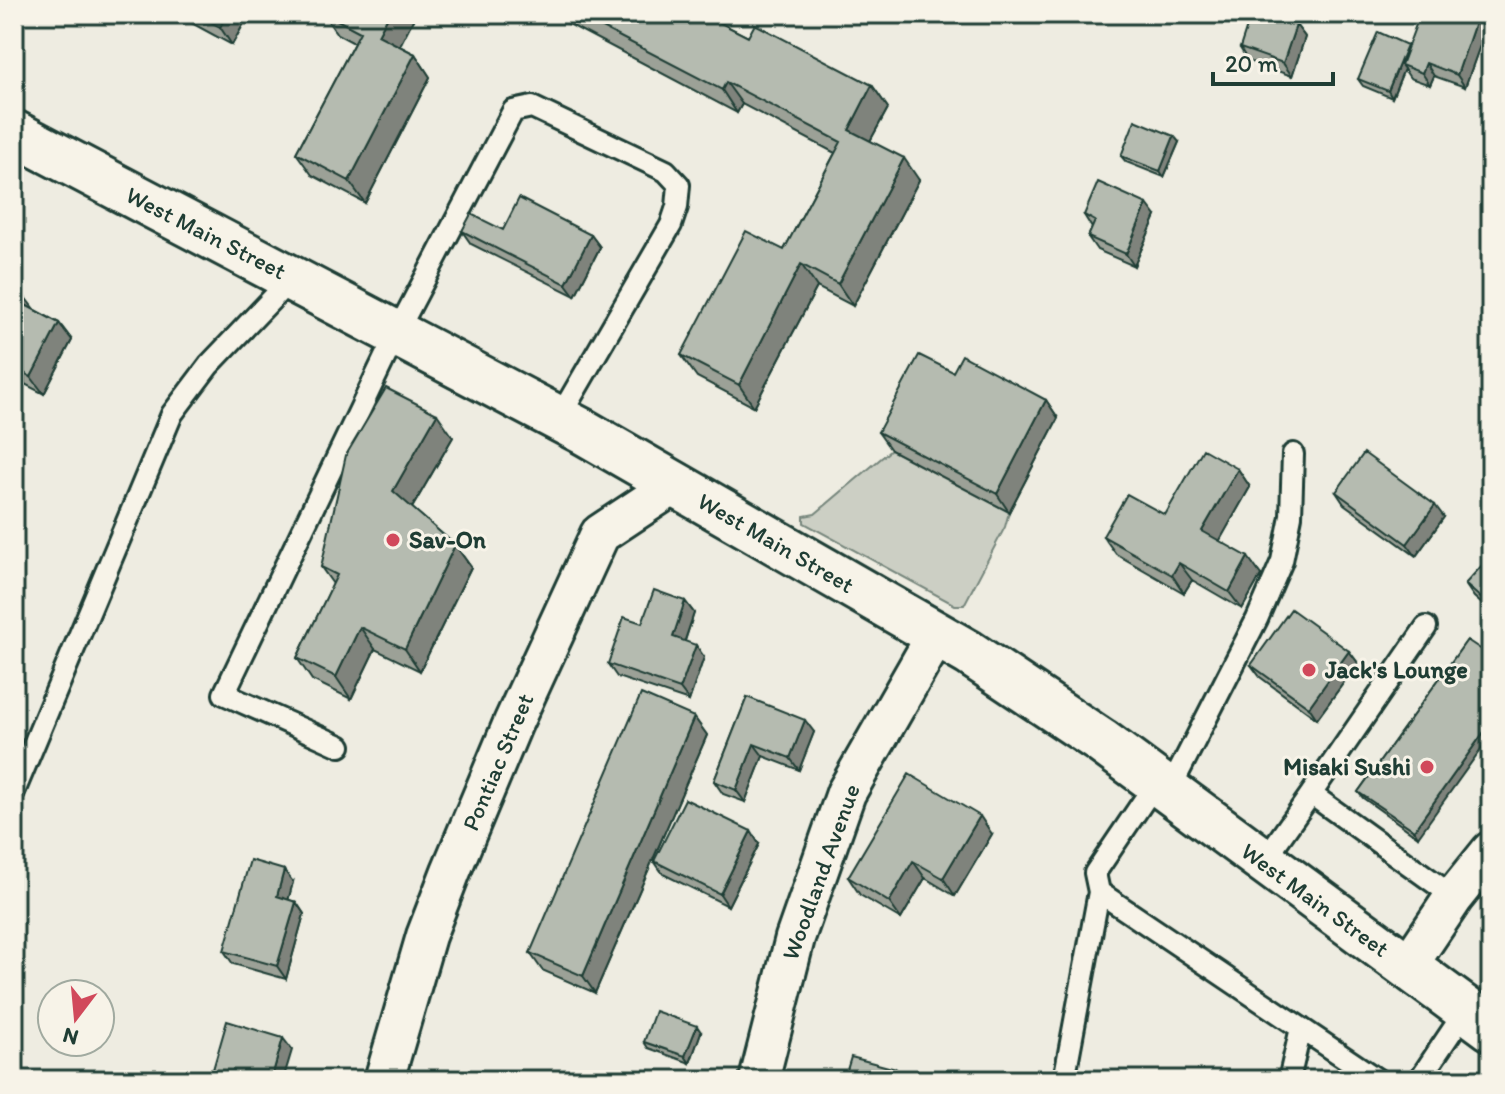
<svg xmlns="http://www.w3.org/2000/svg" width="1505" height="1094" viewBox="0 0 1505 1094" font-family="Itim,sans-serif">
<style>
.green{fill:#cccfc4;stroke:#76867c;stroke-width:2}
.lines{fill:none;stroke-linecap:round;stroke-linejoin:round}
.lane-casing{stroke:#1f3d34;stroke-width:26}
.street-casing{stroke:#1f3d34;stroke-width:44}
.secondary-casing{stroke:#1f3d34;stroke-width:50}
.lane{stroke:#f7f3e8;stroke-width:20}
.street{stroke:#f7f3e8;stroke-width:38}
.secondary{stroke:#f7f3e8;stroke-width:44}
.wall{fill:#9ca197;stroke:#1f3d34;stroke-width:2}
.shaded-wall{fill:#7f837b;stroke:#1f3d34;stroke-width:2}
.building{fill:#b5bbb0;stroke:#1f3d34;stroke-width:2}
.poi-dot{fill:#d1495b;stroke:#f7f3e8;stroke-width:3}
.labels{text-anchor:middle;stroke-width:6;stroke-linejoin:round;paint-order:stroke}
.street-label{font-size:24px;fill:#1f3d34;stroke:#f7f3e8}
.poi-label{font-size:24px;font-weight:bold;fill:#1f3d34;stroke:#f7f3e8;text-anchor:start}
</style>
<rect width="100%" height="100%" fill="#eeece1"/>
<filter id="ink" filterUnits="userSpaceOnUse"><feTurbulence type="fractalNoise" baseFrequency=".0125" numOctaves="2"/><feDisplacementMap in="SourceGraphic" scale="16" xChannelSelector="R" yChannelSelector="G"/><feConvolveMatrix kernelMatrix="1 2 1 2 8 2 1 2 1" color-interpolation-filters="sRGB"/></filter>
<g filter="url(#ink)">
<path class="green" d="M891,450L1009,512L1005,527L964,605H955L804,523V516L815,514Z"/>
<g class="lines">
<g class="lane-casing">
<path id="lane" d="M340,746L224,694L397,332L513,111L532,107L666,171L679,185L677,207L671,225L559,418
M1157,781L1095,873L1099,892L1378,1080
M1169,791L1257,619L1282,561L1291,516L1293,454
M14,792L172,414L209,365L293,277
M1311,794L1426,627
M1263,862L1311,794L1454,897
M1064,1080L1099,892
M1289,1080L1301,1028
M1419,1080L1466,1010"/>
</g>
<g class="street-casing">
<path id="street" d="M1407,967L1454,897L1491,851
M384,1080L426,936L451,871L513,723L600,534L674,485
M759,1080L795,938L846,793L937,634"/>
</g>
<g class="secondary-casing">
<path id="secondary" d="M14,133L584,432L969,653L1101,741L1491,1028"/>
</g>
<use href="#lane" class="lane"/>
<use href="#street" class="street"/>
<use href="#secondary" class="secondary"/>
</g>
<path class="wall" d="M175,14H249L232,45Z
M323,14H416L399,46L415,54L430,77L365,203L312,175L296,153L354,43L337,34Z
M550,14H703L748,37L872,85L888,108L870,141L919,180L853,306L817,287L754,407L697,377L681,355L784,250L835,153L742,104L737,113Z
M1318,14H1351L1347,24Z
M1478,14L1487,26L1465,87L1434,76L1430,85L1410,78L1404,69L1392,98L1363,86L1358,79L1407,45L1408,46Z
M1296,25L1305,37L1292,76L1248,61L1240,48Z
M1179,142L1164,177L1126,162L1121,156Z
M1084,215L1156,216L1134,266L1097,250L1088,237L1092,228Z
M462,231L591,235L600,247L575,296L471,244Z
M14,283L33,309L59,323L72,340L44,394L21,382L14,395Z
M953,372L1046,400L1058,418L1009,512L891,450L878,432Z
M453,437L412,508L455,545L471,567L420,671L375,649L351,699L312,680L297,658L333,584L321,567Z
M1238,469L1250,487L1219,541L1261,575L1242,609L1192,580L1184,593L1116,554L1103,536L1165,515Z
M1336,492L1444,517L1416,556L1344,504Z
M1491,568V612L1474,597L1465,584Z
M685,601L694,613L685,641L704,657L689,701L617,677L608,664L642,623Z
M1467,640L1418,837L1363,798L1358,792Z
M1349,651L1358,663L1317,719L1260,677L1251,665Z
M747,697L814,732L799,770L763,756L745,802L723,794L714,781Z
M694,717L707,735L595,993L542,970L530,953Z
M992,834L955,896L925,878L901,919L860,895L848,877Z
M759,844L728,906L663,874L654,861Z
M293,882L288,900L296,902L304,914L286,979L233,964L224,951Z
M701,1032L690,1063L648,1048L644,1042Z"/>
<path class="shaded-wall" d="M227,14H249L232,45L220,27Z
M389,14H416L394,57L378,35Z
M1286,14H1299L1293,33L1284,21Z
M1340,14H1351L1347,24Z
M1478,14L1487,26L1465,87L1457,75Z
M1296,25L1305,37L1292,76L1283,63Z
M1407,45L1412,51L1401,65L1404,69L1392,98L1388,91Z
M415,54L430,77L365,203L349,181Z
M1426,63L1434,76L1430,85L1422,73Z
M726,82L742,104L737,113L722,90Z
M872,85L888,108L864,152L849,130Z
M1174,136L1179,142L1164,177L1160,171Z
M904,158L919,180L853,306L838,284Z
M1147,204L1156,216L1134,266L1126,254Z
M591,235L600,247L575,296L566,284Z
M801,264L817,287L754,407L739,385Z
M14,283L34,309L29,318L14,296Z
M59,323L72,340L44,394L31,377Z
M14,372L21,382L14,395Z
M1046,400L1058,418L1009,512L997,494Z
M437,414L453,437L409,513L393,491Z
M1238,469L1250,487L1215,549L1202,531Z
M1435,505L1444,517L1416,556L1407,544Z
M455,545L471,567L420,671L405,649Z
M1248,557L1261,575L1242,609L1229,592Z
M1179,563L1192,580L1184,593L1172,575Z
M685,601L694,613L682,649L673,637Z
M360,627L375,649L351,699L336,677Z
M696,645L704,657L689,701L680,689Z
M1349,651L1358,663L1317,719L1309,707Z
M694,717L707,735L595,993L583,976Z
M805,720L814,732L799,770L790,758Z
M1491,722V735L1418,837L1414,830Z
M754,744L763,756L745,802L736,790Z
M980,816L992,834L955,896L943,878Z
M751,831L759,844L728,906L720,894Z
M913,861L925,878L901,919L889,902Z
M284,870L293,882L286,909L277,896Z
M296,902L304,914L286,979L277,966Z
M697,1026L701,1032L690,1063L685,1056Z
M283,1038L292,1050L283,1080H271Z
M896,1069L903,1080H893Z"/>
<path class="building" d="M195,14H227L220,27Z
M326,14H389L378,35L415,54L349,181L296,153L360,32Z
M576,14H703L748,37L755,24L872,85L849,130L904,158L838,284L801,264L739,385L681,355L746,231L784,250L841,142L726,82L722,90Z
M1251,14H1286L1284,21L1296,25L1283,63L1240,48Z
M1420,14H1478L1457,75L1426,63L1422,73L1401,65Z
M1378,32L1407,45L1388,91L1358,79Z
M1135,120L1174,136L1160,171L1121,156Z
M1098,182L1147,204L1126,254L1088,237L1095,221L1084,215Z
M519,198L591,235L566,284L462,231L471,214L503,230Z
M14,287L21,291L16,300L59,323L31,377L14,367Z
M919,355L953,372L962,355L1046,400L997,494L878,432Z
M386,388L437,414L393,491L455,545L405,649L360,627L336,677L297,658L337,575L321,567L346,455Z
M1203,449L1238,469L1202,531L1248,557L1229,592L1179,563L1172,575L1103,536L1127,494L1165,515Z
M1364,453L1435,505L1407,544L1336,492Z
M1485,562L1491,568V607L1465,584Z
M654,590L685,601L673,637L696,645L680,689L608,664L624,617L642,623Z
M1291,609L1349,651L1309,707L1251,665Z
M1467,640L1491,656V722L1414,830L1358,792Z
M641,694L694,717L583,976L530,953Z
M747,697L805,720L790,758L754,744L736,790L714,781Z
M909,774L980,816L943,878L913,861L889,902L848,877Z
M685,799L751,831L720,894L654,861Z
M250,860L284,870L277,896L296,902L277,966L224,951Z
M655,1011L697,1026L685,1056L644,1042Z
M227,1021L283,1038L271,1080H210Z
M851,1057L896,1069L893,1080H844Z"/>
</g>
<g class="poi-dot">
<circle cx="393" cy="540" r="8"/>
<circle cx="1309" cy="670" r="8"/>
<circle cx="1427" cy="767" r="8"/>
</g>
<g class="labels">
<g class="street-label">
<text transform="translate(206 233) rotate(27)" y="8">West Main Street</text>
<text transform="translate(776 543) rotate(30)" y="8">West Main Street</text>
<text transform="translate(498 762) rotate(-67)" y="8">Pontiac Street</text>
<text transform="translate(821 872) rotate(-70)" y="8">Woodland Avenue</text>
<text transform="translate(1315 900) rotate(36)" y="8">West Main Street</text>
</g>
<g class="poi-label">
<text x="409" y="548">Sav-On</text>
<text x="1325" y="678">Jack's Lounge</text>
<text x="1411" y="775" text-anchor="end">Misaki Sushi</text>
</g>
</g>
<rect width="1505" height="1094" fill="none" stroke="#f7f3e8" stroke-width="48"/>
<rect x="24" y="24" width="1457" height="1046" fill="none" stroke="#1f3d34" stroke-width="3" filter="url(#ink)"/>
<g transform="translate(76 1018) rotate(196)"><circle r="38" fill="#f7f3e8" stroke="#a1aaa0" stroke-width="2"/>
<path d="M0-6L14 30L0 20L-14 30Z" fill="#d1495b"/>
<text y="-12" font-size="22" font-weight="bold" text-anchor="middle" fill="#1f3d34">N</text>
</g>
<path d="M1213 72v12h120v-12" fill="none" stroke="#1f3d34" stroke-width="4"/>
<text x="1225" y="72" font-size="24" fill="#1f3d34" stroke="#f7f3e8" stroke-width="6" paint-order="stroke">20 m</text>
</svg>
